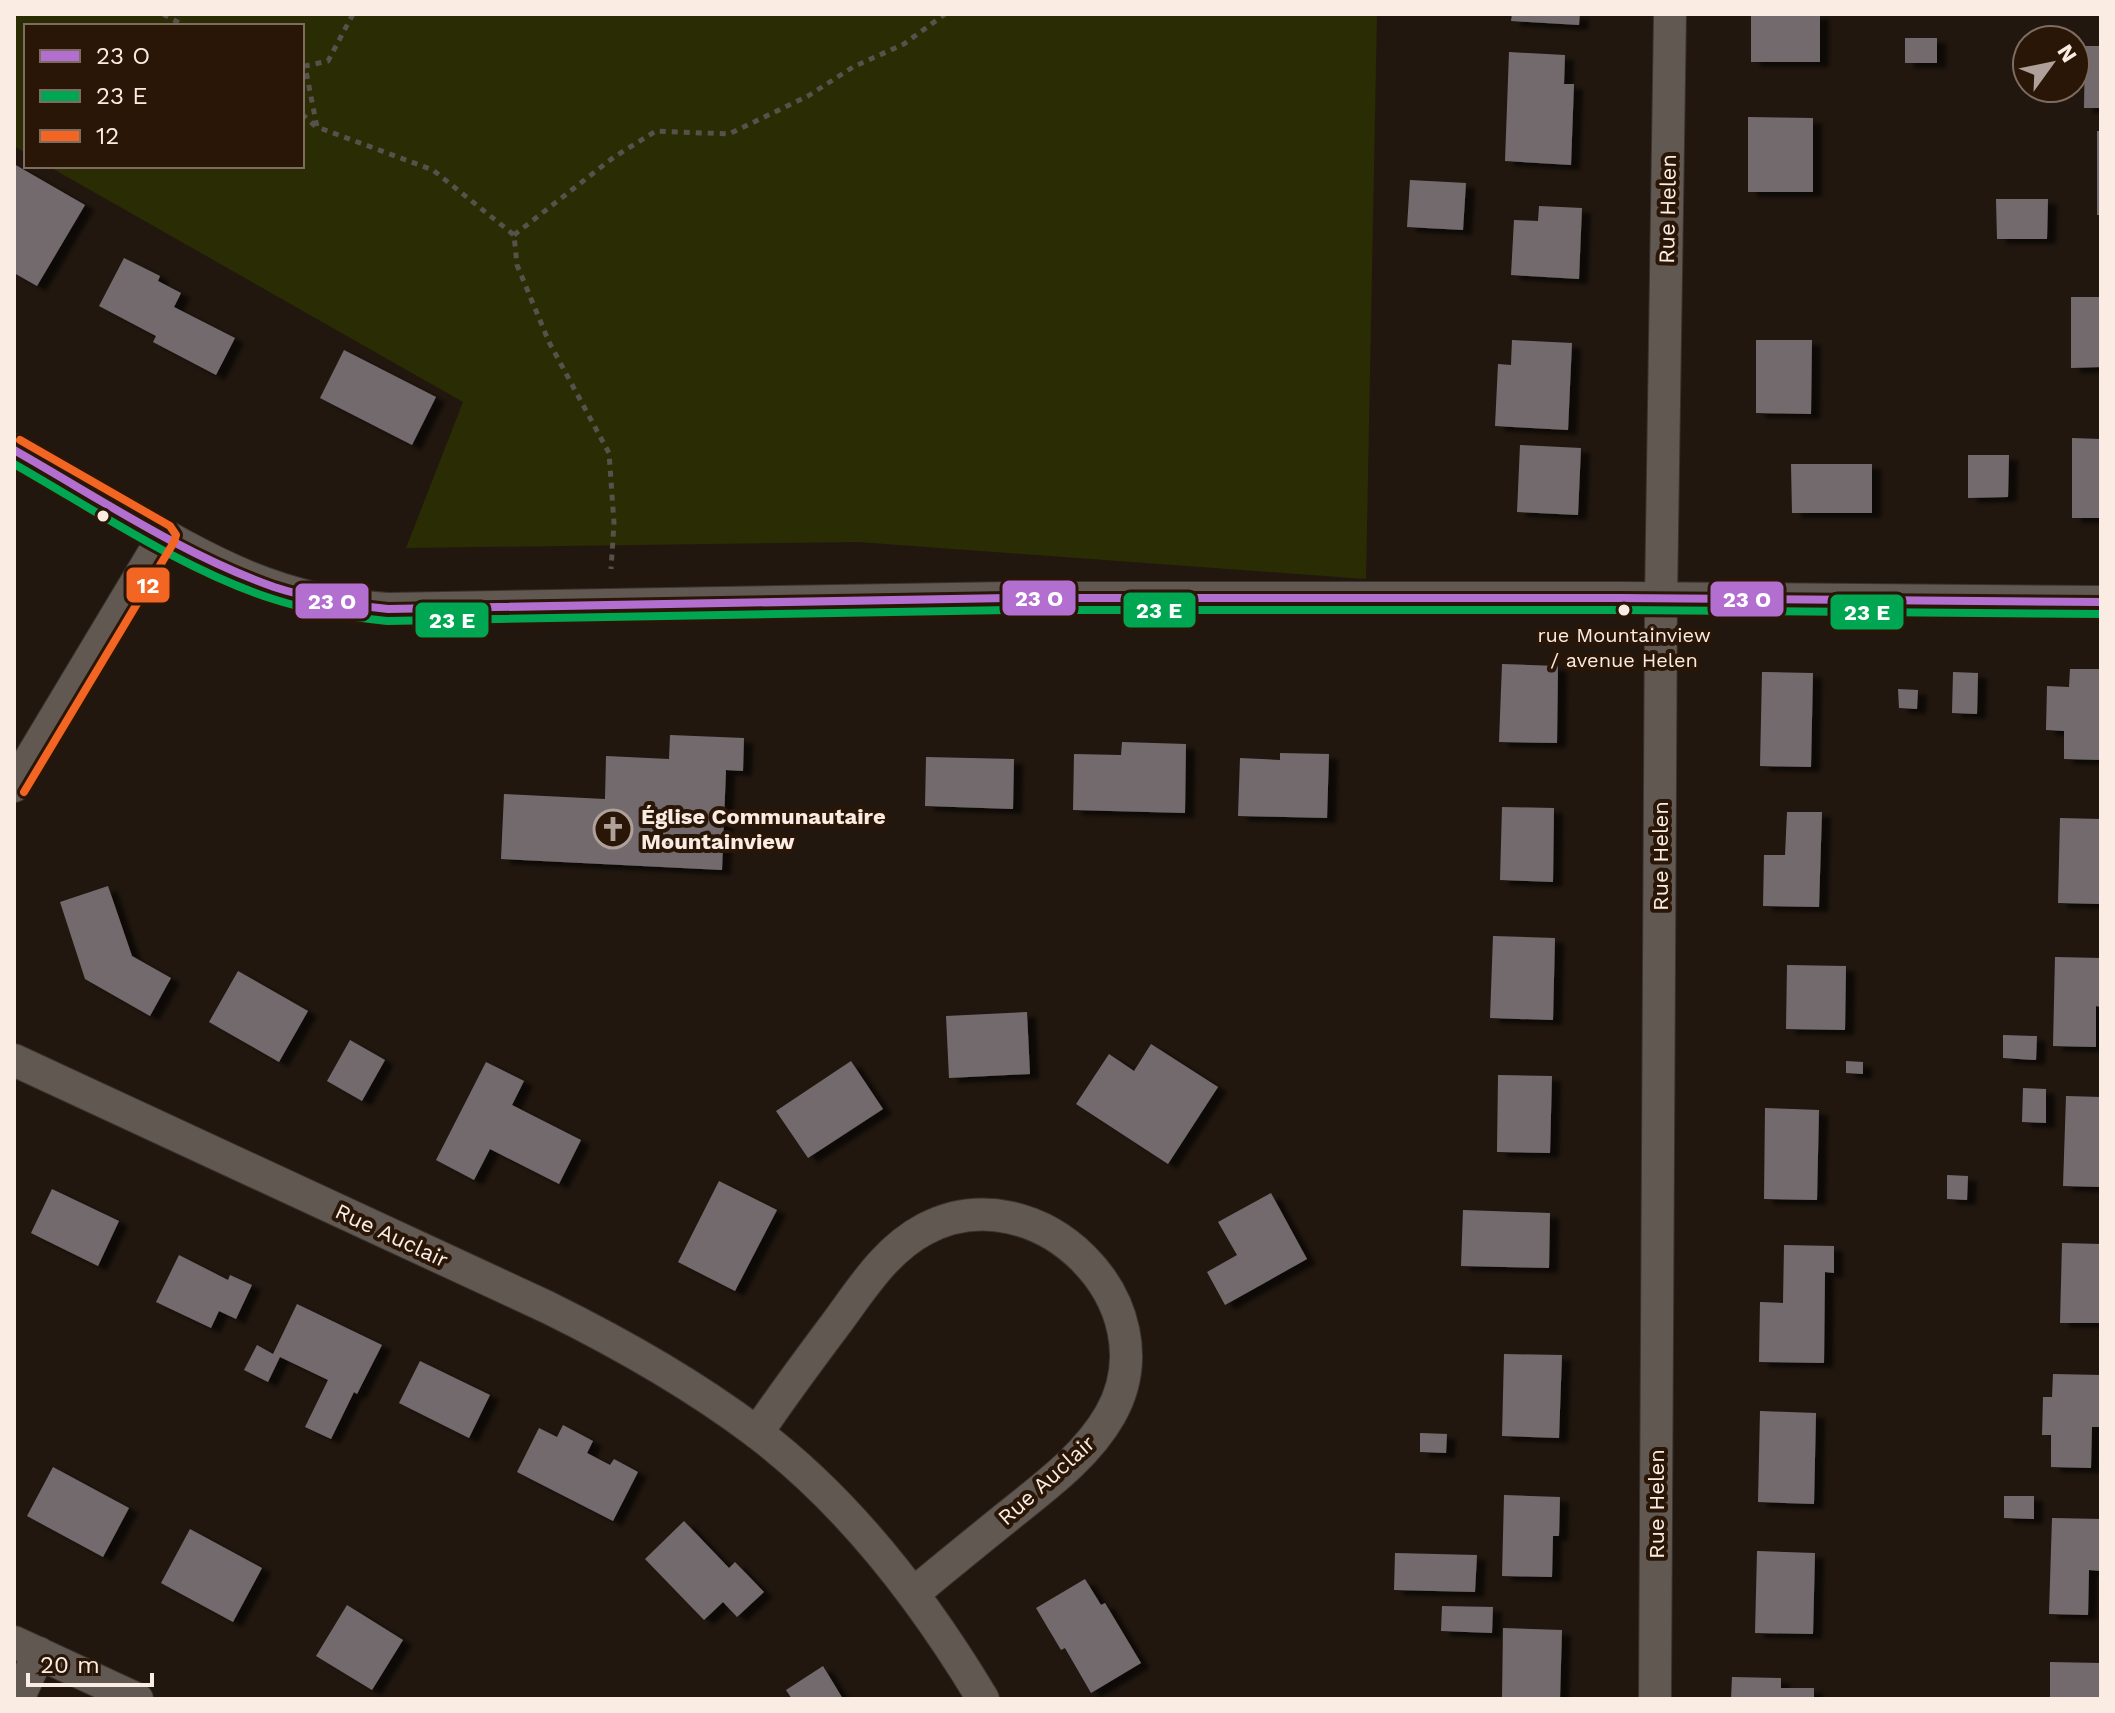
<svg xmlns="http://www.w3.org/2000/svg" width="2115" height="1713" viewBox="0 0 2115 1713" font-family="'Work Sans',sans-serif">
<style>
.green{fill:#2a2c03}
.building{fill:#736b6d;filter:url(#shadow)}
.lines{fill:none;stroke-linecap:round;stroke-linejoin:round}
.street-casing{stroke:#3a322d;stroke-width:34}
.path{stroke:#58504a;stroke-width:5;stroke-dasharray:6 6;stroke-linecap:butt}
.street{stroke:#625852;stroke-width:32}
.bus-1-casing{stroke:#291607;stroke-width:14}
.bus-2-casing{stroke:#291607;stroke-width:14}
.bus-3-casing{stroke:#291607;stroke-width:14}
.bus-1{stroke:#b36fd0;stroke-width:8}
.bus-2{stroke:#00a651;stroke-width:8}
.bus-3{stroke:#f26522;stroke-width:8}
.bus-dot{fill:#fbece3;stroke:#291607;stroke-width:3}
.labels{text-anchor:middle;stroke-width:8;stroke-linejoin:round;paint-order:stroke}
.bus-label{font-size:20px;fill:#fbece3;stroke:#291607}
.street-label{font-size:22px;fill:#fbece3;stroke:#291607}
.poi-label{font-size:22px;font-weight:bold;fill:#fbece3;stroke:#291607;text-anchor:start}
.line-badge{stroke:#291607;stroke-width:3}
.badge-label{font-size:22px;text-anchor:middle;font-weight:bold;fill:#fff}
</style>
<defs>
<filter id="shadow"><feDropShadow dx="9" dy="5" stdDeviation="2" flood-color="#0009"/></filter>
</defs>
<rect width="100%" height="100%" fill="#21170f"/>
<path class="green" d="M14,14H1377L1366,579L858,542L406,548L463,402L48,166H302V26H26V153L14,146Z"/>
<path class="building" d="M1512,14H1580L1579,25L1511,21Z
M1751,14H1820V62H1751Z
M1905,38H1937V63H1905Z
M2085,46H2101V108H2084Z
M1509,52L1565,55L1564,84H1574L1571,165L1505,161Z
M1748,117L1813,118V192H1748Z
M2097,131H2101V215H2097Z
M14,164L85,205L37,286L14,273Z
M1410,180L1466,183L1463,230L1407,227Z
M1996,199H2048L2047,239H1997Z
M1539,206L1582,208L1579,279L1511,275L1514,220L1538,221Z
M124,258L160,276L158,281L181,293L174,307L235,338L216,375L153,342L156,336L99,306Z
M2071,297H2101V367L2071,368Z
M1512,340L1572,343L1568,430L1495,426L1498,364L1511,365Z
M1756,340H1812L1811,414L1756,413Z
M344,350L436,397L412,445L320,398Z
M2072,438L2101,439V518H2072Z
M1520,445L1581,448L1578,515L1517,512Z
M1968,455H2009L2008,497L1968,498Z
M1791,464H1872V513H1792Z
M1502,664L1558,666L1557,743L1499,742Z
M2070,669H2101V760L2064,759V731L2046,730L2047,686L2069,687Z
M1762,672L1813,673L1811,767L1760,766Z
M1953,672L1978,673L1977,714L1952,713Z
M1898,689L1918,690L1917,709L1899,708Z
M670,735L744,738L743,771L726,770L722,870L501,859L504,794L605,799L606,756L669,759Z
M1122,742L1186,744L1185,813L1073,810L1074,754L1121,755Z
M1280,753L1329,754L1327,818L1238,816L1240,758L1280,760Z
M926,757L1014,759L1013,809L925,806Z
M1502,807L1554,808L1553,882L1500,880Z
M1787,812H1822L1819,907L1763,906L1764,855H1785Z
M2060,818L2101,819V904L2058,903Z
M108,886L132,956L171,978L150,1016L85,979L60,902Z
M1493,936L1555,938L1553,1020L1490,1018Z
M2055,957L2101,958V1007L2096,1006V1047L2053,1046Z
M1787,965L1846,966L1845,1030L1786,1029Z
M238,971L308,1011L279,1062L209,1022Z
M1027,1012L1030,1074L949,1078L946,1016Z
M2003,1035L2037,1036L2036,1060L2003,1058Z
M350,1040L385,1060L362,1101L327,1081Z
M1151,1044L1218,1087L1168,1164L1076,1104L1109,1054L1134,1071Z
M851,1061L883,1109L808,1158L776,1111Z
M1846,1061L1863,1062V1074L1846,1073Z
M486,1062L524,1081L512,1105L581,1140L559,1184L490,1149L474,1180L436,1160Z
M1498,1075L1552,1076L1550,1153L1497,1152Z
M2023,1088L2046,1089V1123L2022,1122Z
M2066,1096L2101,1097V1187L2063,1186Z
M1765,1108L1819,1110L1817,1200L1764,1199Z
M1947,1175L1968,1176L1967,1200L1947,1199Z
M719,1181L777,1210L735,1291L678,1262Z
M52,1189L119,1221L98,1266L31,1233Z
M1271,1193L1307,1259L1225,1305L1207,1272L1237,1255L1218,1222Z
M1463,1210L1550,1213L1549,1268L1461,1266Z
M2062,1243L2101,1244V1323H2060Z
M1784,1245L1834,1246V1273L1825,1272L1824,1363L1759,1362L1760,1302L1783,1303Z
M179,1255L228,1280L230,1275L252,1285L236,1319L219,1311L211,1328L156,1302Z
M297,1304L382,1345L357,1394L354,1392L331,1439L305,1427L328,1380L280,1357L268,1382L244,1370L257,1345L273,1354Z
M1504,1354L1562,1355L1559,1438L1502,1436Z
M420,1361L490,1395L469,1438L399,1403Z
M2053,1374L2101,1375V1427H2092L2091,1468L2051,1467V1435H2042L2043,1397H2052Z
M1760,1411L1816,1413L1814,1504L1758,1502Z
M563,1425L593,1441L587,1453L610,1465L614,1459L638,1472L613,1521L517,1472L539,1428L557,1437Z
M1420,1433L1447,1434L1446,1453L1420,1452Z
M53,1467L129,1508L103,1557L27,1516Z
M1504,1495L1560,1497L1559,1536H1553L1552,1577L1502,1576Z
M2004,1496H2034V1519L2004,1518Z
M2052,1518L2101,1519V1571L2089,1570L2088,1615L2049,1614Z
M684,1521L729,1568L735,1562L764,1592L737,1617L723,1602L704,1620L645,1559Z
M190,1529L262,1568L233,1622L161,1583Z
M1757,1551L1815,1553L1813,1634L1755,1633Z
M1395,1553L1477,1555L1475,1592L1394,1590Z
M1085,1579L1101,1605L1105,1603L1141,1663L1091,1693L1065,1648L1061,1650L1036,1608Z
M347,1605L403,1640L372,1690L316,1656Z
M1442,1606L1493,1607L1492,1633L1441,1631Z
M1503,1628L1562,1630L1560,1699L1502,1697Z
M2050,1662L2101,1663V1699H2050Z
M823,1666L843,1699H792L786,1690Z
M1732,1677L1781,1678V1688H1814V1699H1731Z"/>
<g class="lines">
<g class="street-casing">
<path id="street" d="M14,450C46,468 78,486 110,504C207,560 273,601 388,609L1009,598H1619L2101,602
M14,786L164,536
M14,1060L547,1307C620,1343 691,1383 756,1432C850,1503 923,1599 983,1699
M757,1433C782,1396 808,1361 835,1325C861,1290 885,1250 925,1229C1037,1170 1173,1304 1110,1415C1086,1457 1044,1487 1007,1517C976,1542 945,1567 914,1593
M14,1642L137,1699
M18,1699L39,1653
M1655,1699L1661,599L1670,14"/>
</g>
<path class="path" d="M163,14L185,26
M353,14L328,61L305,66L317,127L433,170L514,235L517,265L549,342L609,453L614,523L611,569
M302,114L316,127
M514,235L614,157L656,131L729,134L808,96L853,67L904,44L945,14"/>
<use href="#street" class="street"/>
<g class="bus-1-casing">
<path id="bus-1" d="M14,450C97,497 183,555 274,587C311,599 349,605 388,609L1009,598H1619L2101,602"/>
</g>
<g class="bus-2-casing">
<path id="bus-2" d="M14,464C95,510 185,571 273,599C310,611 348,617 387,621L1009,610H1619L2101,614"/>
</g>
<g class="bus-3-casing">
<path id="bus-3" d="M20,440L170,526L176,535L174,542L24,792"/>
</g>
<use href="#bus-1" class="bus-1"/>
<use href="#bus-2" class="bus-2"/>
<use href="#bus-3" class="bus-3"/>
</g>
<defs>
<g id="church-ring" transform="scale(2)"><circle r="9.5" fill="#291607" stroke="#afa199" stroke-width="1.5"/><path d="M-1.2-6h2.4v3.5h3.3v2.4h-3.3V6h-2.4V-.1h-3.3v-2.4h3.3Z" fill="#afa199"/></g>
</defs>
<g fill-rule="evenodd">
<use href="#church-ring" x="613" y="829"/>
</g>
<g class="bus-dot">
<circle cx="103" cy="516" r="7"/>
<circle cx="1624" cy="610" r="7"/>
</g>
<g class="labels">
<g class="bus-label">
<text x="1624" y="642">rue Mountainview<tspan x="1624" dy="25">/ avenue Helen</tspan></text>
</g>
<g class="street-label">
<text transform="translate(1667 209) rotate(-89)" y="8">Rue Helen</text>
<text transform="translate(1660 856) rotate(-90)" y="8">Rue Helen</text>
<text transform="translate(392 1235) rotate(25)" y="8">Rue Auclair</text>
<text transform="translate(1046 1480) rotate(-42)" y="8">Rue Auclair</text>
<text transform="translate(1656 1504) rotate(-90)" y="8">Rue Helen</text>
</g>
<g class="poi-label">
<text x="641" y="824">Église Communautaire<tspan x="641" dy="25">Mountainview</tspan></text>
</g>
</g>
<g class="line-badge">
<rect x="125" y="566" width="46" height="38" rx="8" fill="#f26522"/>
<rect x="1001" y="579" width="76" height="38" rx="8" fill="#b36fd0"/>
<rect x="1709" y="580" width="76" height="38" rx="8" fill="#b36fd0"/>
<rect x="294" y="582" width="76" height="38" rx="8" fill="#b36fd0"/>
<rect x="1122" y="591" width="75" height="38" rx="8" fill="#00a651"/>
<rect x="1829" y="593" width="76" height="38" rx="8" fill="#00a651"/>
<rect x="414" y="601" width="76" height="38" rx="8" fill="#00a651"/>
</g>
<g class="badge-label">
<text x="148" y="593">12</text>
<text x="1039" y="606">23 O</text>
<text x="1747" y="607">23 O</text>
<text x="332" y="609">23 O</text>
<text x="1159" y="618">23 E</text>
<text x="1867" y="620">23 E</text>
<text x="452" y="628">23 E</text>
</g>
<rect width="2115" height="1713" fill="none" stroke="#fbece3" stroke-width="32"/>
<rect x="24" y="24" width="280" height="144" fill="#291607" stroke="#7d6c5f" stroke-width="2"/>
<rect x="40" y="50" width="40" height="12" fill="#b36fd0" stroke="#7d6c5f" stroke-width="2"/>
<text x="96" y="64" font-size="24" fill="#fbece3">23 O</text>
<rect x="40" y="90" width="40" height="12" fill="#00a651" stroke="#7d6c5f" stroke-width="2"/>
<text x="96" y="104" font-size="24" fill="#fbece3">23 E</text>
<rect x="40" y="130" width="40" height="12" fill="#f26522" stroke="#7d6c5f" stroke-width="2"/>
<text x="96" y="144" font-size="24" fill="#fbece3">12</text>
<g transform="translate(2051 64) rotate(57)"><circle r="38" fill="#291607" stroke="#7d6c5f" stroke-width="2"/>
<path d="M0-6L14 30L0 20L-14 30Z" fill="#afa199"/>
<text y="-12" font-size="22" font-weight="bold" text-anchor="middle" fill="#fbece3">N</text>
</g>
<path d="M28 1673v12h124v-12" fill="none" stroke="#fbece3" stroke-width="4"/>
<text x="40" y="1673" font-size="24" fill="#fbece3" stroke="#291607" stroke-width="6" paint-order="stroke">20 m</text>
</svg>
